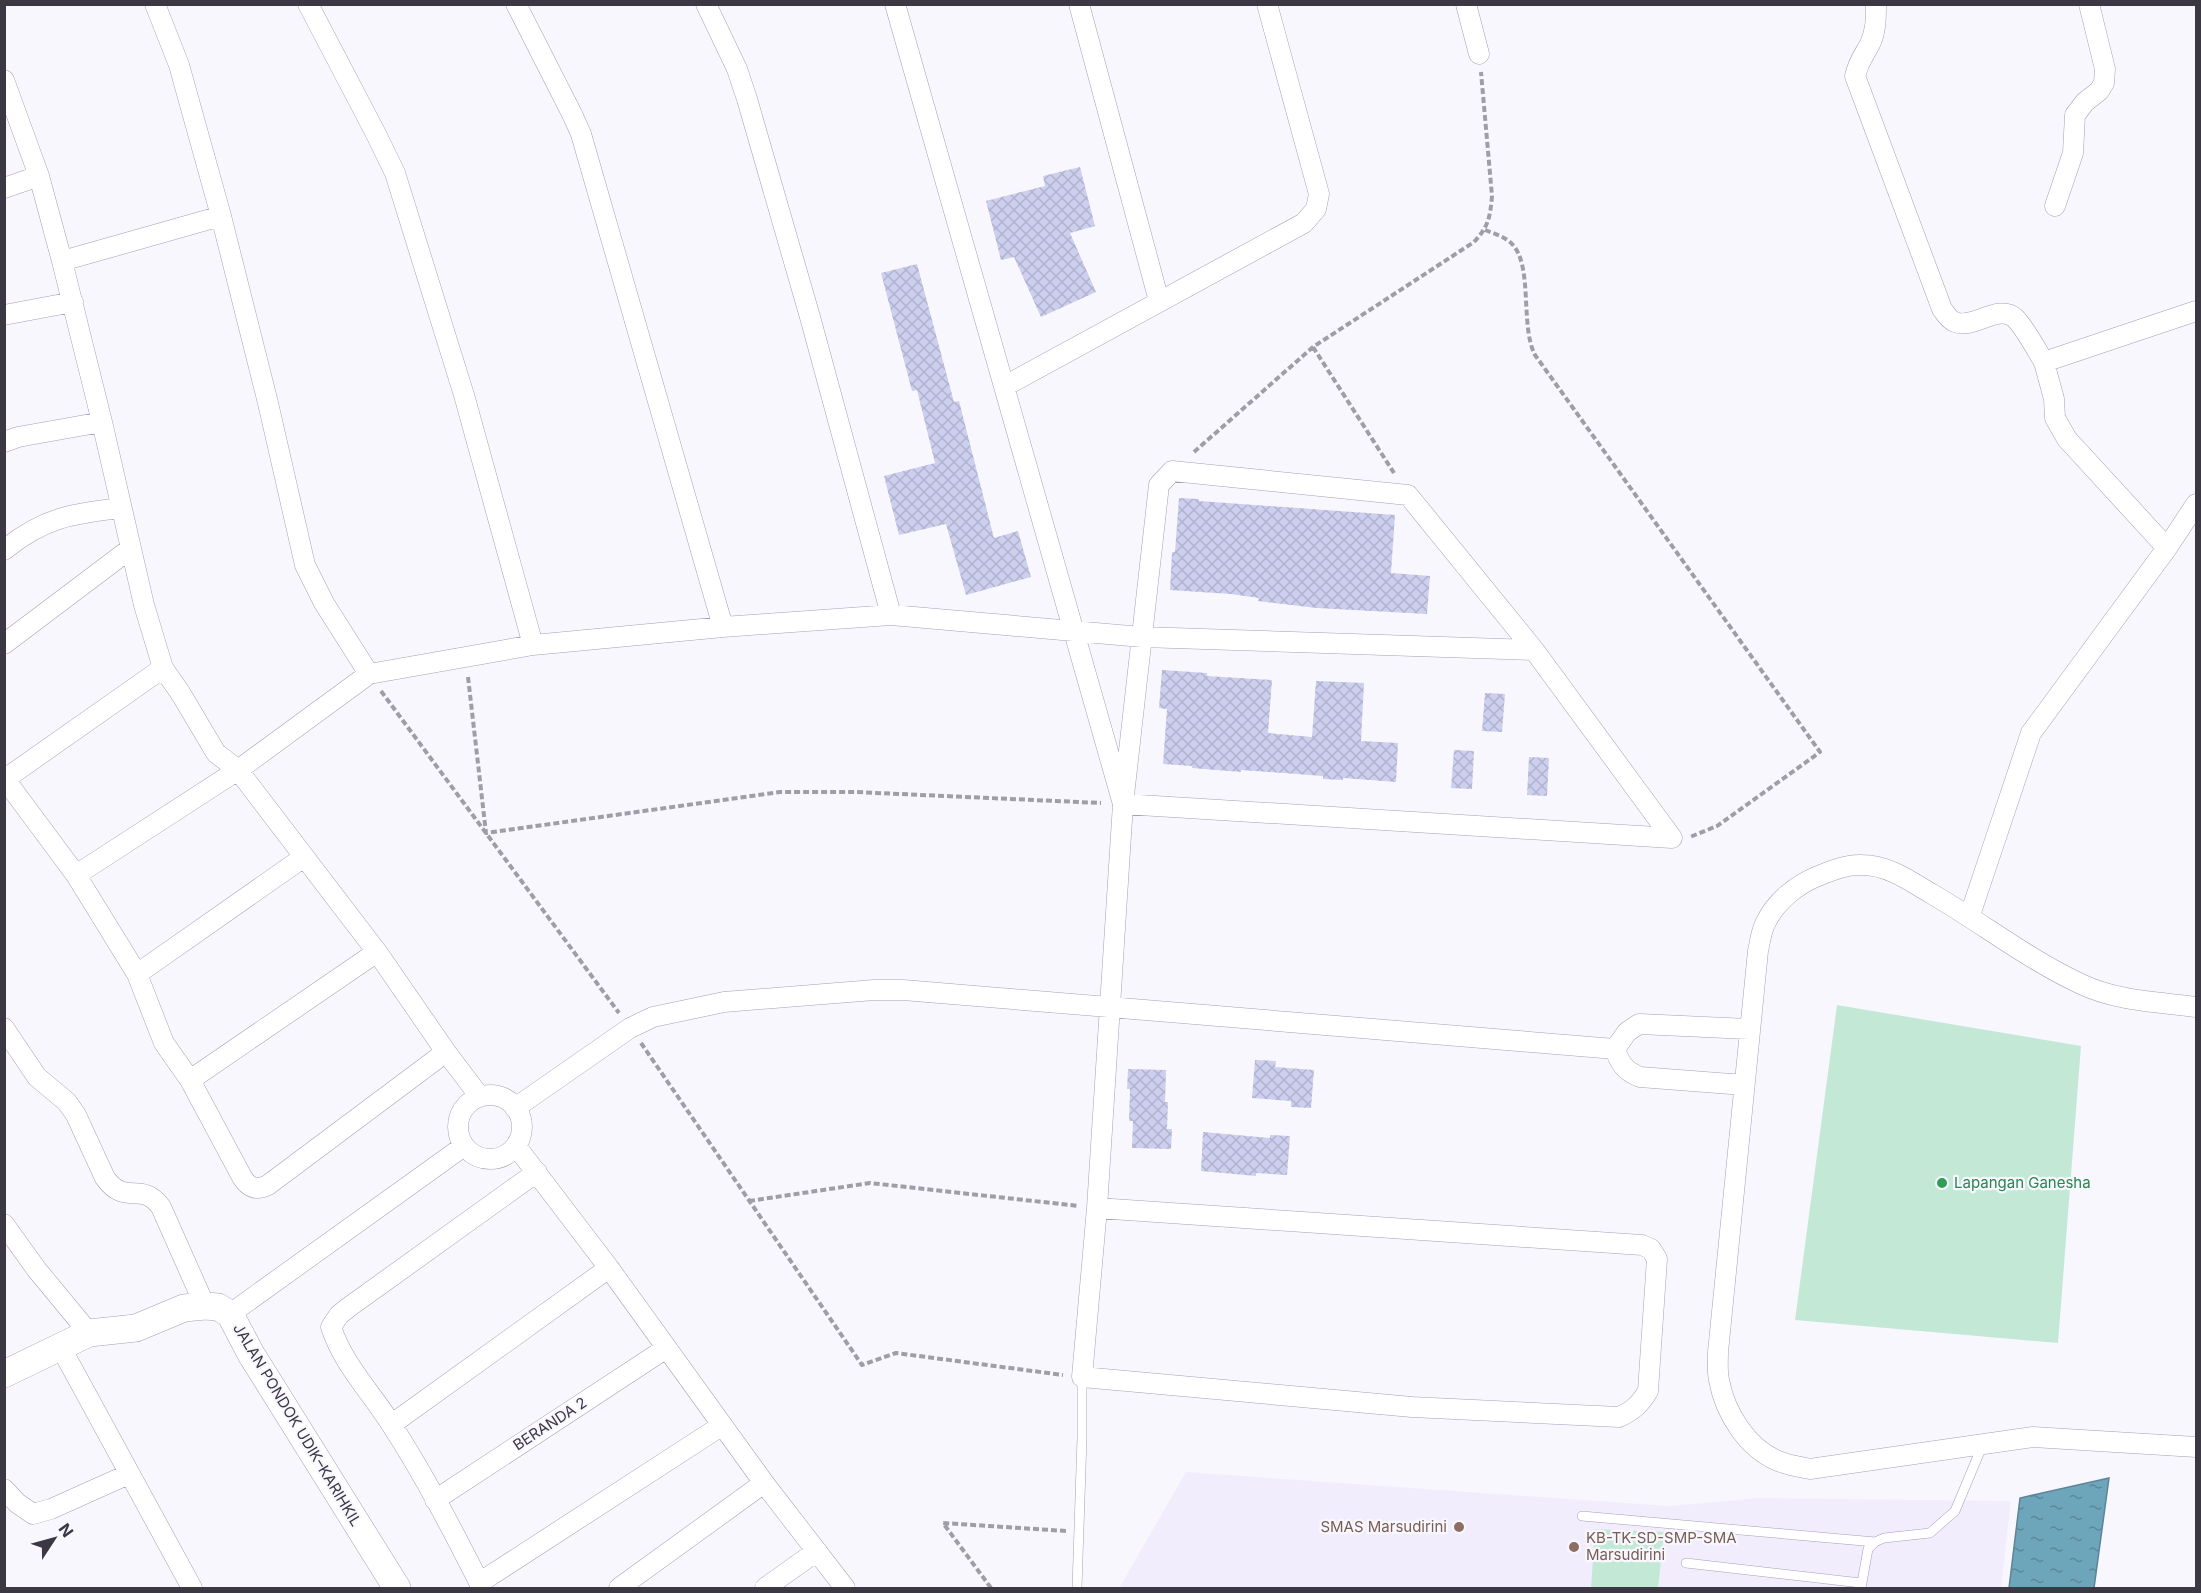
<svg xmlns="http://www.w3.org/2000/svg" width="2201" height="1593" viewBox="0 0 2201 1593" font-family="Inter,sans-serif">
<style>
.built{fill:#f2edfc}
.green{fill:#c4e8d6}
.water{fill:url(#water-ripples);stroke:#5e8497;stroke-width:1.5}
.building{fill:url(#building-cross-hatch)}
.lines{fill:none;stroke-linecap:round;stroke-linejoin:round}
.lane-casing{stroke:#a79eba;stroke-width:10}
.street-casing{stroke:#a79eba;stroke-width:21}
.secondary-casing{stroke:#a79eba;stroke-width:28}
.path{stroke:#a09da6;stroke-width:4;stroke-dasharray:6 3;stroke-linecap:butt}
.lane{stroke:#fff;stroke-width:9}
.street{stroke:#fff;stroke-width:20}
.secondary{stroke:#fff;stroke-width:27}
.leisure-dot{fill:#2e9e5b;stroke:#f9f7fe;stroke-width:2}
.education-dot{fill:#8d6e63;stroke:#f9f7fe;stroke-width:2}
.labels{text-anchor:middle;stroke-width:4.5;stroke-linejoin:round;paint-order:stroke}
.leisure-label{font-size:15px;fill:#27864d;stroke:#f9f7fe;text-anchor:start}
.street-label{font-size:15px;fill:#3b3743;stroke:#f9f7fe}
.education-label{font-size:15px;fill:#785e54;stroke:#f9f7fe;text-anchor:end}
</style>
<defs>
<pattern id="water-ripples" width="26" height="14" patternUnits="userSpaceOnUse" patternTransform="scale(1.5)"><rect width="26" height="14" fill="#6da5bb"/><path d="M2 4q2-2 4 0t4 0M15 11q2-2 4 0t4 0" fill="none" stroke="#5b879a"/></pattern>
<pattern id="building-cross-hatch" width="8" height="8" patternUnits="userSpaceOnUse" patternTransform="scale(1.5)"><rect width="8" height="8" fill="#cdcfee"/><path d="M0 0l8 8M0 8l8-8" fill="none" stroke="#b1b2cd"/></pattern>
</defs>
<rect width="100%" height="100%" fill="#f9f7fe"/>
<path class="built" d="M1186,1472L1669,1506L1759,1498L2011,1501L2001,1588H1119Z"/>
<path class="green" d="M1837,1005L2081,1046L2058,1343L1795,1320Z
M1595,1529L1664,1532L1658,1588H1591Z"/>
<path class="water" d="M2109,1478L2094,1588H2009L2020,1498Z"/>
<path class="building" d="M1080,167L1095,226L1070,233L1096,292L1041,317L1014,257L1001,260L986,201L1045,186L1043,176Z
M917,264L954,402L959,401L994,538L1018,531L1031,577L966,595L946,524L899,535L884,476L935,463L917,390L912,391L881,273Z
M1179,498L1199,499V501L1395,515L1391,573L1430,576L1427,614L1317,608L1258,601L1259,598L1231,594L1170,590L1172,552H1175Z
M1162,670L1207,673V676L1272,680L1268,733L1312,737L1316,681L1364,683L1361,741L1398,743L1396,782L1343,778V780L1323,779V776L1241,770V772L1192,768V766L1163,764L1167,709L1159,708Z
M1485,693L1505,694L1502,732L1482,731Z
M1454,750L1474,751L1472,789L1451,788Z
M1529,757L1549,758L1547,796L1527,795Z
M1255,1060L1276,1061L1275,1067L1314,1070L1311,1108L1291,1107V1101L1252,1098Z
M1128,1069L1166,1070L1165,1102H1168L1167,1129H1172L1171,1149L1132,1148L1133,1121H1129L1130,1089H1127Z
M1203,1132L1270,1138V1135L1290,1136L1287,1175L1256,1173V1176L1201,1171Z"/>
<g class="lines">
<g class="lane-casing">
<path id="lane" d="M1582,1516L1875,1542
M1686,1563L1861,1583
M1077,1588L1082,1438V1377
M1861,1588L1868,1549L1875,1542L1884,1538L1930,1533L1955,1511L1983,1444"/>
</g>
<g class="street-casing">
<path id="street" d="M155,4L179,65L221,216L268,403L305,565L324,603L369,674
M308,4L376,134L395,173L464,395L533,645
M516,4L572,114L581,134L723,627
M706,4L737,69L747,99L810,317L891,615
M895,4L1123,804L1672,838
M1079,4L1159,301
M1466,4L1479,54
M1876,4C1876,19 1876,31 1870,44C1863,57 1859,60 1855,76L1942,309C1946,314 1949,320 1955,322C1973,330 1999,303 2015,318C2025,328 2036,349 2044,362
M4,80L39,176L62,261L221,216
M4,188L39,176
M2055,206L2073,153L2075,115L2085,102L2099,91L2104,83L2105,69L2089,4
M62,261L102,422L144,605L163,668L181,694L216,753L238,770L377,952L446,1052L268,1185C256,1191 249,1188 242,1177L190,1080L164,1043L137,974L76,875L238,770L369,674L533,645L723,627L891,615L1142,637L1534,650
M4,315L73,302
M1005,386L1304,223L1316,209L1319,194L1267,4
M4,442L18,437L102,422
M2167,548L2067,439L2055,418L2054,399L2044,362L2196,311
M4,550C45,517 72,514 121,508
M4,644L130,549
M4,778L76,875
M5,779L163,668
M1970,915L2031,733L2167,548L2196,504
M137,974L304,857
M2196,1007C2158,1002 2116,1001 2081,984C2029,960 1982,923 1932,894C1910,881 1888,865 1862,865C1847,864 1831,871 1818,876C1796,885 1775,902 1765,924C1761,932 1760,942 1758,951L1718,1352C1718,1361 1717,1371 1719,1380C1725,1413 1747,1448 1778,1461C1788,1465 1800,1467 1810,1469L2033,1437L2196,1447
M4,1028L37,1077L67,1102L76,1115L105,1178C126,1207 141,1180 161,1207L205,1306
M1615,1049L1627,1032L1639,1024L1749,1029
M1615,1049C1620,1064 1625,1071 1640,1077L1744,1085
M446,1052L480,1097
M190,1080L377,952
M458 1127a32 32 0 1 1 64 0a32 32 0 1 1-64 0Z
M515,1108L630,1028L653,1017L724,1002L874,990H903L1615,1049
M516,1146L609,1268L764,1483L845,1588
M1097,1208L1642,1245L1651,1249L1657,1259L1648,1391C1640,1404 1633,1411 1619,1417L1412,1407L1082,1377L1097,1208L1123,804L1159,485L1172,471L1408,495L1534,650L1672,838
M4,1224L37,1270L89,1333
M230,1314L464,1146
M60,1346L192,1588
M392,1424L609,1268
M4,1489L17,1503L33,1514L51,1509L129,1474
M435,1500L665,1349
M479,1583L721,1426
M482,1588C454,1533 425,1476 391,1424C370,1391 343,1364 331,1327L339,1315L349,1307L537,1172
M619,1588L764,1483
M765,1588L817,1551"/>
</g>
<g class="secondary-casing">
<path id="secondary" d="M4,1374L89,1333L136,1328L184,1308L205,1306L218,1307L230,1314L251,1354L397,1588"/>
</g>
<path class="path" d="M1485,230C1495,234 1506,237 1513,245C1533,268 1520,326 1535,355L1820,752L1717,826L1690,837
M1313,347L1394,473
M1194,452L1313,347L1474,242C1489,226 1490,217 1492,196L1481,72
M468,677L486,833L780,792H855L1101,803
M381,691L619,1013
M641,1043L862,1365L896,1353L1063,1375
M749,1201L870,1183L1079,1206
M991,1588L943,1523L1066,1531"/>
<use href="#lane" class="lane"/>
<use href="#street" class="street"/>
<use href="#secondary" class="secondary"/>
</g>
<circle class="leisure-dot" cx="1942" cy="1183" r="6"/>
<g class="education-dot">
<circle cx="1459" cy="1527" r="6"/>
<circle cx="1574" cy="1547" r="6"/>
</g>
<g class="labels">
<g class="leisure-label">
<text x="1954" y="1188">Lapangan Ganesha</text>
</g>
<g class="street-label">
<text transform="translate(550 1424) rotate(-33)" y="5">BERANDA 2</text>
<text transform="translate(297 1425) rotate(59)" y="5">JALAN PONDOK UDIK–KARIHKIL</text>
</g>
<g class="education-label">
<text x="1447" y="1532">SMAS Marsudirini</text>
<text x="1586" y="1543" text-anchor="start">KB-TK-SD-SMP-SMA<tspan x="1586" dy="17">Marsudirini</tspan></text>
</g>
</g>
<rect width="2201" height="1593" fill="none" stroke="#3b3743" stroke-width="12"/>
<g transform="translate(54 1539) rotate(54)" stroke="#f9f7fe" stroke-width="4.5" paint-order="stroke">
<path d="M0-4.5L10 22L0 15L-10 22Z" fill="#3b3743"/>
<text y="-9" font-size="16" font-weight="bold" text-anchor="middle" fill="#3b3743">N</text>
</g>
</svg>
